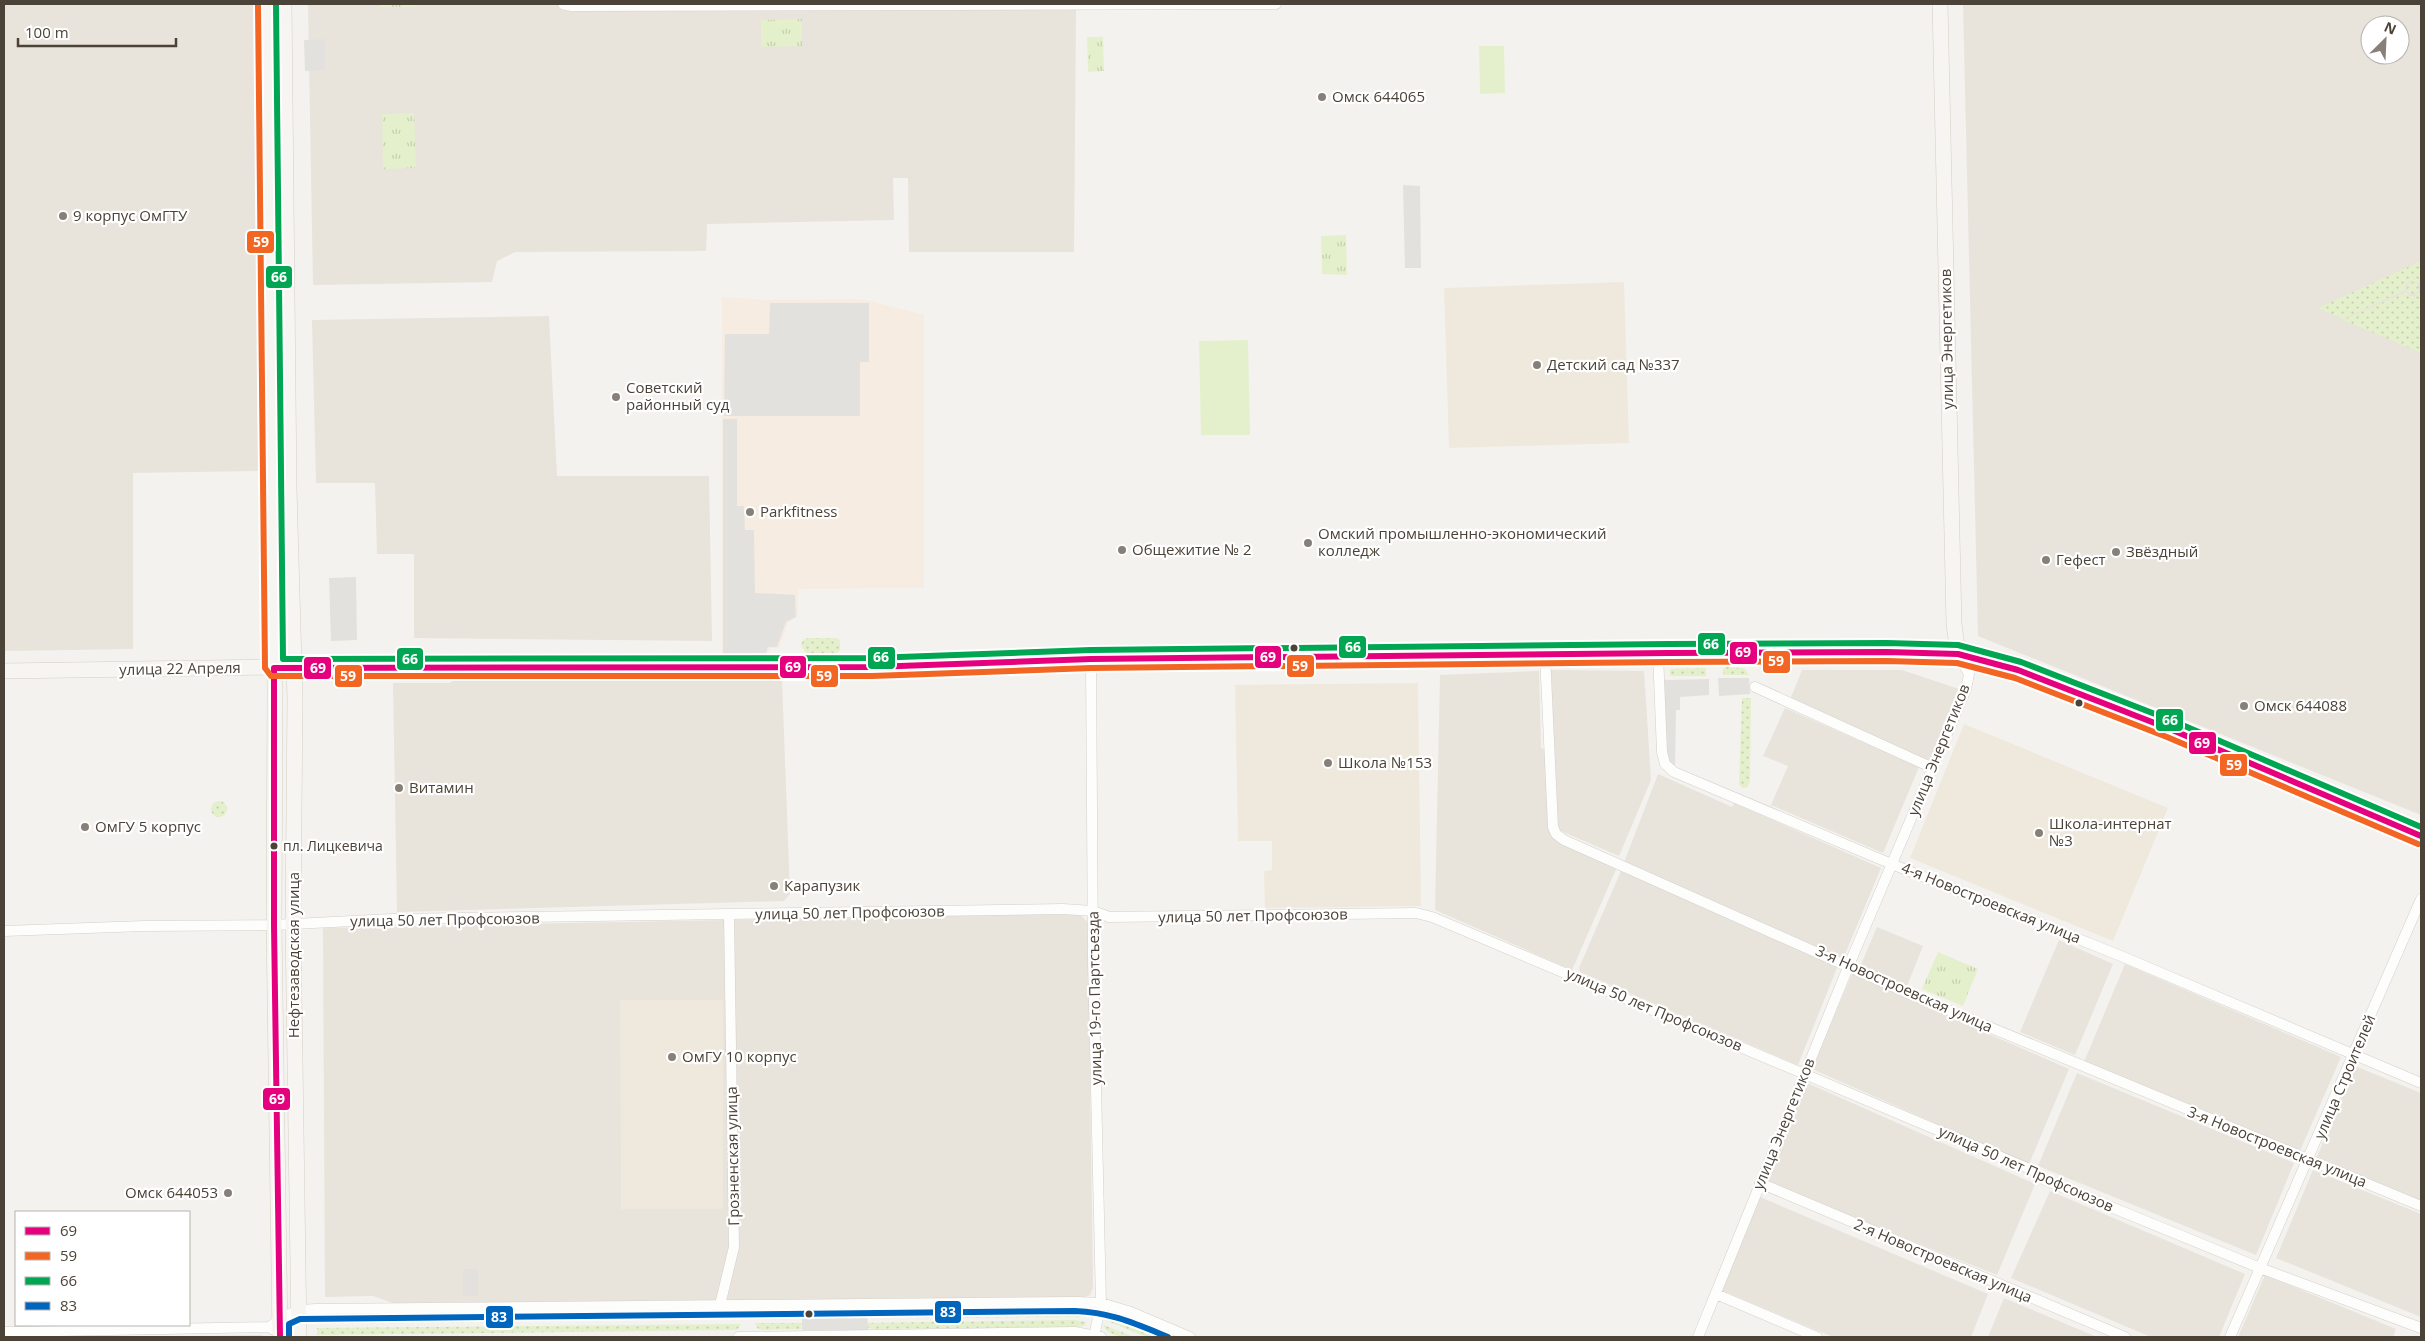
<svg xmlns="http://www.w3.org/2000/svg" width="2425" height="1341" viewBox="0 0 2425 1341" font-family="'Open Sans',sans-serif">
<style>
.residential{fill:#e8e3db;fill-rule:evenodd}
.commercial{fill:#f7ece1}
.education{fill:#efe9dd}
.grass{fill:url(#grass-dots)}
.park{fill:url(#park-tufts)}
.pitch{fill:#e4f0cc}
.parking{fill:#e3e1dd}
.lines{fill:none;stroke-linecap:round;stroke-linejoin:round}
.minor-casing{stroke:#d2d0cb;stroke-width:11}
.secondary-casing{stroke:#d4cfc4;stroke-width:16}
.minor{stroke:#fdfdfc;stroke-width:10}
.secondary{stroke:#f7f5f1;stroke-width:15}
.bus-1-casing{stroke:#fff;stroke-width:10}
.bus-2-casing{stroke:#fff;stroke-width:10}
.bus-3-casing{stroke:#fff;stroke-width:10}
.bus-4-casing{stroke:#fff;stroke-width:10}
.bus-1{stroke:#e5007d;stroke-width:6}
.bus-2{stroke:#f26522;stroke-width:6}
.bus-3{stroke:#00a651;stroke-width:6}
.bus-4{stroke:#0065bd;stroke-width:6}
.poi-dot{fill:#878078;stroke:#fff;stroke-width:2}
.bus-dot{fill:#4c4338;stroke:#fff;stroke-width:2}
.labels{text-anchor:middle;stroke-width:4.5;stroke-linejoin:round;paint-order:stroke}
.bus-label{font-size:14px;fill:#4c4338;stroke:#fff;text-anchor:start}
.poi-label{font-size:15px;fill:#4c4338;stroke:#fff;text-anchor:start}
.street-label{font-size:15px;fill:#4c4338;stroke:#fff}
.line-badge{stroke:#fff;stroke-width:2}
.badge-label{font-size:14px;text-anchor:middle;font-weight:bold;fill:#fff}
</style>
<defs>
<pattern id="grass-dots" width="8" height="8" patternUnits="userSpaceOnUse" patternTransform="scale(1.25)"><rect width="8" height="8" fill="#e4f0cc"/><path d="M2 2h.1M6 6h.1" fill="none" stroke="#c5cfb0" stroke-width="1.8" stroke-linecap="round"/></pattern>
<pattern id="park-tufts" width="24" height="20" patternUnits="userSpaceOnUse" patternTransform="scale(1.25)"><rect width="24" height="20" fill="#e4f0cc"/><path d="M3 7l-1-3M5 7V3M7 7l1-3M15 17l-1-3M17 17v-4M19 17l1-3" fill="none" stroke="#c5cfb0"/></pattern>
</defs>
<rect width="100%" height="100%" fill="#f4f2ee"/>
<path class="residential" d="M4,4H256L259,471L133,473V649L4,651Z
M308,4H559L563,10L1076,9L1074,252H909L908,178H893L894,220L707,224L706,251L515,252L497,261L492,282L313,285Z
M1963,4H2421V815L1978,636ZM2370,25H2400V55H2370Z
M549,316L557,476H709L712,641L414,638V554H377L375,483H316L312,320Z
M1551,670L1644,671L1651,780L1619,856L1561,831L1557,825Z
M1802,670H1902L1959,689L1930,761L1790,700Z
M1539,671L1541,748L1545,750L1549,831L1617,867L1572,970L1435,910L1440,675Z
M778,676L782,680L790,894L784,901L397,912L393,683H449L460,678Z
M1785,708L1919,767L1883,853L1771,805L1788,766L1763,756Z
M1658,774L1732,807L1734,803L1881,868L1843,959L1623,865Z
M1621,871L1839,963L1798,1065L1580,972L1579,968Z
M1073,913L1082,916L1088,923L1093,1288L1090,1295L1085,1297L393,1303L373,1296L325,1297L323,928Z
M1877,927L1923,946L1907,986L1860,967Z
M2059,940L2113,964L2075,1055L2020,1032Z
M2125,964L2341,1057L2299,1153L2084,1062Z
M1852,974L2069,1069L2029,1164L1812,1069Z
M2355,1066L2421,1093V1201L2316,1159Z
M2077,1073L2294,1163L2256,1255L2038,1166Z
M1807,1083L2035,1184L1997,1275L1765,1182Z
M2313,1170L2421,1214V1317L2276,1258Z
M2050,1191L2245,1274L2219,1337H2151L2011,1278Z
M1760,1197L1988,1294L1971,1337H1833L1721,1290Z
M2265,1275L2396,1329L2393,1337H2238Z
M2004,1298L2097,1337H1988Z
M261,1335L265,1337H121Z"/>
<path class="commercial" d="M722,297L770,300L857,299L871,301L924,315V588L798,589V616L788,622L779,648H770L767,654H722Z"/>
<path class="education" d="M1624,282L1629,443L1449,448L1444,288Z
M1418,683L1421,906L1265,908L1264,871L1272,870V841H1238L1235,685Z
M1964,724L2168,808L2113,941L1910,858Z
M620,1000H723V1209H621Z"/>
<path class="grass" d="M2421,261V283L2411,280L2405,285V290L2343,319L2318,308Z
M2407 288a6 6 0 1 1 12 0a6 6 0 1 1-12 0Z
M2421,291V353L2343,320L2406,292L2408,295L2415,297Z
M807,638H836L840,640V650L837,653H806L801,645L803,640Z
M1726,667L1744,668L1749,675H1723V669Z
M1706,668V676H1670V669Z
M1742,698H1751L1750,782L1747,787L1743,788L1739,784Z
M211 809a8 8 0 1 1 16 0a8 8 0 1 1-16 0Z
M1081,1311L1087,1317L861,1318L864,1313L872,1312Z
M736,1313L742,1319L317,1324V1317Z
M760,1313H797L802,1319H755Z
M1112,1317L1117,1318L1165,1337H1146L1105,1320L1106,1318Z
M1074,1320L1086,1322L1084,1326L1076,1327L875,1329L866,1328L862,1323Z
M755,1323H802L801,1329L763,1330L758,1329Z
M741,1324L737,1330L317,1335V1328Z
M1103,1325L1106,1326L1135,1337C1124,1337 1108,1337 1103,1325Z"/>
<path class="park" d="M380,4H415V7H380Z
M802,19V46L761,47V20Z
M1087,37H1103L1104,71L1088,72Z
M414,113L416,168L383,169L382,114Z
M1346,235L1347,275L1322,274L1321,236Z
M1938,952L1978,969L1963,1006L1922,989Z"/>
<path class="pitch" d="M1479,46H1504L1505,93L1480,94Z
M1248,340L1250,435H1201L1199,341Z"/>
<path class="parking" d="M325,39V70L305,71L304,40Z
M1403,185L1420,186L1421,268H1405Z
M770,303H869V362H860V416H724L725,334H769Z
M723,419H737V506H744L745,530H754L755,593L795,595L796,617L786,622L777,647H768L766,653L723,654Z
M356,577L357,640L331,641L329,578Z
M1718,678H1749L1750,694L1719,696Z
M1709,679V695L1680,697V710H1676L1675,769L1668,761L1666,754L1664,680Z
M463,1269H478V1296H463Z
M867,1306L868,1330H802V1307Z"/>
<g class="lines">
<g class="minor-casing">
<path id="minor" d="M563,4L572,6L1276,4
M1658,653L1662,752L1665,764L1674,772L1894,865L2121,956L2421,1083
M1545,654L1553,827L1556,834L1564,840L1912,995L2421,1206
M1091,659L1093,960L1101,1303L1094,1337
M1755,687L1933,768
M4,931L144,926L274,925L392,919L1063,909L1093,911L1109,917L1416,913L1432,917L2032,1170L2045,1180L2260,1268L2421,1328
M1760,1183L2125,1337
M1716,1294L1817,1337
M720,1305L734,1247L729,915
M269,1327C287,1314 294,1310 316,1309L1075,1302L1101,1303L1131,1312L1190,1337
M4,1332L269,1327L274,1330
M738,1337L1075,1332L1101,1337
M1698,1337L1849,965L1966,689L1969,674L1958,654
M2230,1337L2421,899"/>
</g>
<g class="secondary-casing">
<path id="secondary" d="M267,4L275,691L274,925L280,1337
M284,4L289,488L295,700L293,924L299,1337
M1940,4L1954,624L1958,654
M4,671L330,666L872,667L1091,659L1669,653L1887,652L1958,654L2018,670L2170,729L2421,836"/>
</g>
<use href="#minor" class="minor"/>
<use href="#secondary" class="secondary"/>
<g class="bus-1-casing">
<path id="bus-1" d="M280,1337L274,925V668L872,667L1091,659L1669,653L1887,652L1958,654L2018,670L2170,729L2421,836"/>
</g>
<g class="bus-2-casing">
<path id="bus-2" d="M258,4L265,668L271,676H872L1091,668L1669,662L1887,661L1957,663L2015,678L2167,737L2418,844"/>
</g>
<g class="bus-3-casing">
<path id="bus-3" d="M276,4L283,659L872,658L1091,650L1669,644L1887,643L1958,645L2021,662L2173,721L2421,827"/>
</g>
<g class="bus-4-casing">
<path id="bus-4" d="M289,1337V1324L300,1319L1075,1311C1110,1312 1136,1324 1168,1337"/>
</g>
<use href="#bus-1" class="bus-1"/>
<use href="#bus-2" class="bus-2"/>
<use href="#bus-3" class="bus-3"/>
<use href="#bus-4" class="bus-4"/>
</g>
<g class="poi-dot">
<circle cx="1322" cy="97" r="5"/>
<circle cx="63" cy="216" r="5"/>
<circle cx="1537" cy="365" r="5"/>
<circle cx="616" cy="397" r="5"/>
<circle cx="750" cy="512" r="5"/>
<circle cx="1308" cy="543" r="5"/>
<circle cx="1122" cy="550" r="5"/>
<circle cx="2116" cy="552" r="5"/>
<circle cx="2046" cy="560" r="5"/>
<circle cx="2244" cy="706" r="5"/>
<circle cx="1328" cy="763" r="5"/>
<circle cx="399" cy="788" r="5"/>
<circle cx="85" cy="827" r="5"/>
<circle cx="2039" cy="833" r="5"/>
<circle cx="774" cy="886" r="5"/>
<circle cx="672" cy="1057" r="5"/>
<circle cx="228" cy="1193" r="5"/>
</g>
<g class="bus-dot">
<circle cx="1294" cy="648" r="4.5"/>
<circle cx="2079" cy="703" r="4.5"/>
<circle cx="274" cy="846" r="4.5"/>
<circle cx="809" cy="1314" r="4.5"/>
</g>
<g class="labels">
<g class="bus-label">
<text x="283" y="851">пл. Лицкевича</text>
</g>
<g class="poi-label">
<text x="1332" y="102">Омск 644065</text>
<text x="73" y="221">9 корпус ОмГТУ</text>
<text x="1547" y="370">Детский сад №337</text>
<text x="626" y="393">Советский<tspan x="626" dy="17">районный суд</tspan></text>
<text x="760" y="517">Parkfitness</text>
<text x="1318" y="539">Омский промышленно-экономический<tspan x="1318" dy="17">колледж</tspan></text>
<text x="1132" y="555">Общежитие № 2</text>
<text x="2126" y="557">Звёздный</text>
<text x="2056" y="565">Гефест</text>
<text x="2254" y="711">Омск 644088</text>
<text x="1338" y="768">Школа №153</text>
<text x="409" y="793">Витамин</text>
<text x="2049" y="829">Школа-интернат<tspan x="2049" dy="17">№3</tspan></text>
<text x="95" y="832">ОмГУ 5 корпус</text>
<text x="784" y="891">Карапузик</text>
<text x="682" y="1062">ОмГУ 10 корпус</text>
<text x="218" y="1198" text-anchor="end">Омск 644053</text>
</g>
<g class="street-label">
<text transform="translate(1947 339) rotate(-91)" y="5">улица Энергетиков</text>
<text transform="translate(180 669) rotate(-1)" y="5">улица 22 Апреля</text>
<text transform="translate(1939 750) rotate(-68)" y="5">улица Энергетиков</text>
<text transform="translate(1991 903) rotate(22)" y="5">4-я Новостроевская улица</text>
<text transform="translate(850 913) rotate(-1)" y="5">улица 50 лет Профсоюзов</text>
<text transform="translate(1253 916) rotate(-1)" y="5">улица 50 лет Профсоюзов</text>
<text transform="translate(445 920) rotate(-1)" y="5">улица 50 лет Профсоюзов</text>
<text transform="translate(294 955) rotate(-90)" y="5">Нефтезаводская улица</text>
<text transform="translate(1904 989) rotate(24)" y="5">3-я Новостроевская улица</text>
<text transform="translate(1095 998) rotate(-91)" y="5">улица 19-го Партсъезда</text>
<text transform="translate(1654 1010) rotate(23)" y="5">улица 50 лет Профсоюзов</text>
<text transform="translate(2345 1077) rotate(-67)" y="5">улица Строителей</text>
<text transform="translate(1784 1124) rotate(-68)" y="5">улица Энергетиков</text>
<text transform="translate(2277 1147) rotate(22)" y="5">3-я Новостроевская улица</text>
<text transform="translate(733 1156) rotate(-91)" y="5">Грозненская улица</text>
<text transform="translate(2026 1169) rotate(24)" y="5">улица 50 лет Профсоюзов</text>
<text transform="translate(1943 1261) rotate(23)" y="5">2-я Новостроевская улица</text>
</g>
</g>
<g class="line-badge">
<rect x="246" y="230" width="29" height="24" rx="5" fill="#f26522"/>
<rect x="265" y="265" width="28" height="24" rx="5" fill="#00a651"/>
<rect x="1697" y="632" width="29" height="24" rx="5" fill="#00a651"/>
<rect x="1338" y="635" width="29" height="24" rx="5" fill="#00a651"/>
<rect x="1729" y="641" width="29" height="24" rx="5" fill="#e5007d"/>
<rect x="1254" y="645" width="28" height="24" rx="5" fill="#e5007d"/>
<rect x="867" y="646" width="29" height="24" rx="5" fill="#00a651"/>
<rect x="396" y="647" width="28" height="24" rx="5" fill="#00a651"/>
<rect x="1762" y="650" width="29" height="24" rx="5" fill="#f26522"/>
<rect x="1286" y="654" width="29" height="24" rx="5" fill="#f26522"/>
<rect x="779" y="655" width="28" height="24" rx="5" fill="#e5007d"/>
<rect x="303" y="656" width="29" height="24" rx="5" fill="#e5007d"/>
<rect x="334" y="664" width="29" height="24" rx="5" fill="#f26522"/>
<rect x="810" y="664" width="29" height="24" rx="5" fill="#f26522"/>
<rect x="2155" y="708" width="29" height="24" rx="5" fill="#00a651"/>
<rect x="2188" y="731" width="29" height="24" rx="5" fill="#e5007d"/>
<rect x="2219" y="753" width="29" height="24" rx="5" fill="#f26522"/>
<rect x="262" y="1087" width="29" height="24" rx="5" fill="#e5007d"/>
<rect x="934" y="1300" width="28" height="24" rx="5" fill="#0065bd"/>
<rect x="485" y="1305" width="29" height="24" rx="5" fill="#0065bd"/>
</g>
<g class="badge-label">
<text x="261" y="247">59</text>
<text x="279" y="282">66</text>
<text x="1711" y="649">66</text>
<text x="1353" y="652">66</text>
<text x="1743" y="657">69</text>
<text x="1268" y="662">69</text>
<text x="881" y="662">66</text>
<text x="410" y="664">66</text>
<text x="1776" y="666">59</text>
<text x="1300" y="671">59</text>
<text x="793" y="672">69</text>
<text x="318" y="673">69</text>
<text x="348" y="681">59</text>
<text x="824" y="681">59</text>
<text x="2170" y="725">66</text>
<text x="2202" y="748">69</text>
<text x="2234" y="770">59</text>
<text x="277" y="1104">69</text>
<text x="948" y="1317">83</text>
<text x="499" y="1322">83</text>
</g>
<rect width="2425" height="1341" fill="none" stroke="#4c4338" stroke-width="10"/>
<rect x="15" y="1211" width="175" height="115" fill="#ffffff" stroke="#b7b4af"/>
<rect x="25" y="1227" width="25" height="8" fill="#e5007d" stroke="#b7b4af"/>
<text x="60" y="1236" font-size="15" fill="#4c4338">69</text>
<rect x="25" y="1252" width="25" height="8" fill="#f26522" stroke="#b7b4af"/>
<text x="60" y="1261" font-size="15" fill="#4c4338">59</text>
<rect x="25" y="1277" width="25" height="8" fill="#00a651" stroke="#b7b4af"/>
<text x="60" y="1286" font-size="15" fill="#4c4338">66</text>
<rect x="25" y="1302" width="25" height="8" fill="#0065bd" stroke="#b7b4af"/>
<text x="60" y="1311" font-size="15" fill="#4c4338">83</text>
<g transform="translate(2385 40) rotate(24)"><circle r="24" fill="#ffffff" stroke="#b7b4af"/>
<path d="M0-4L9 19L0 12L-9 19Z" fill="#878078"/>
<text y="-8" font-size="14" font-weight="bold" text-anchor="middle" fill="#4c4338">N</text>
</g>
<path d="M18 38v8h158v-8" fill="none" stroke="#4c4338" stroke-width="2.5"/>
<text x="25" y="38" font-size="15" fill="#4c4338" stroke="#ffffff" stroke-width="4" paint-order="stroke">100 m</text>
</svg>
